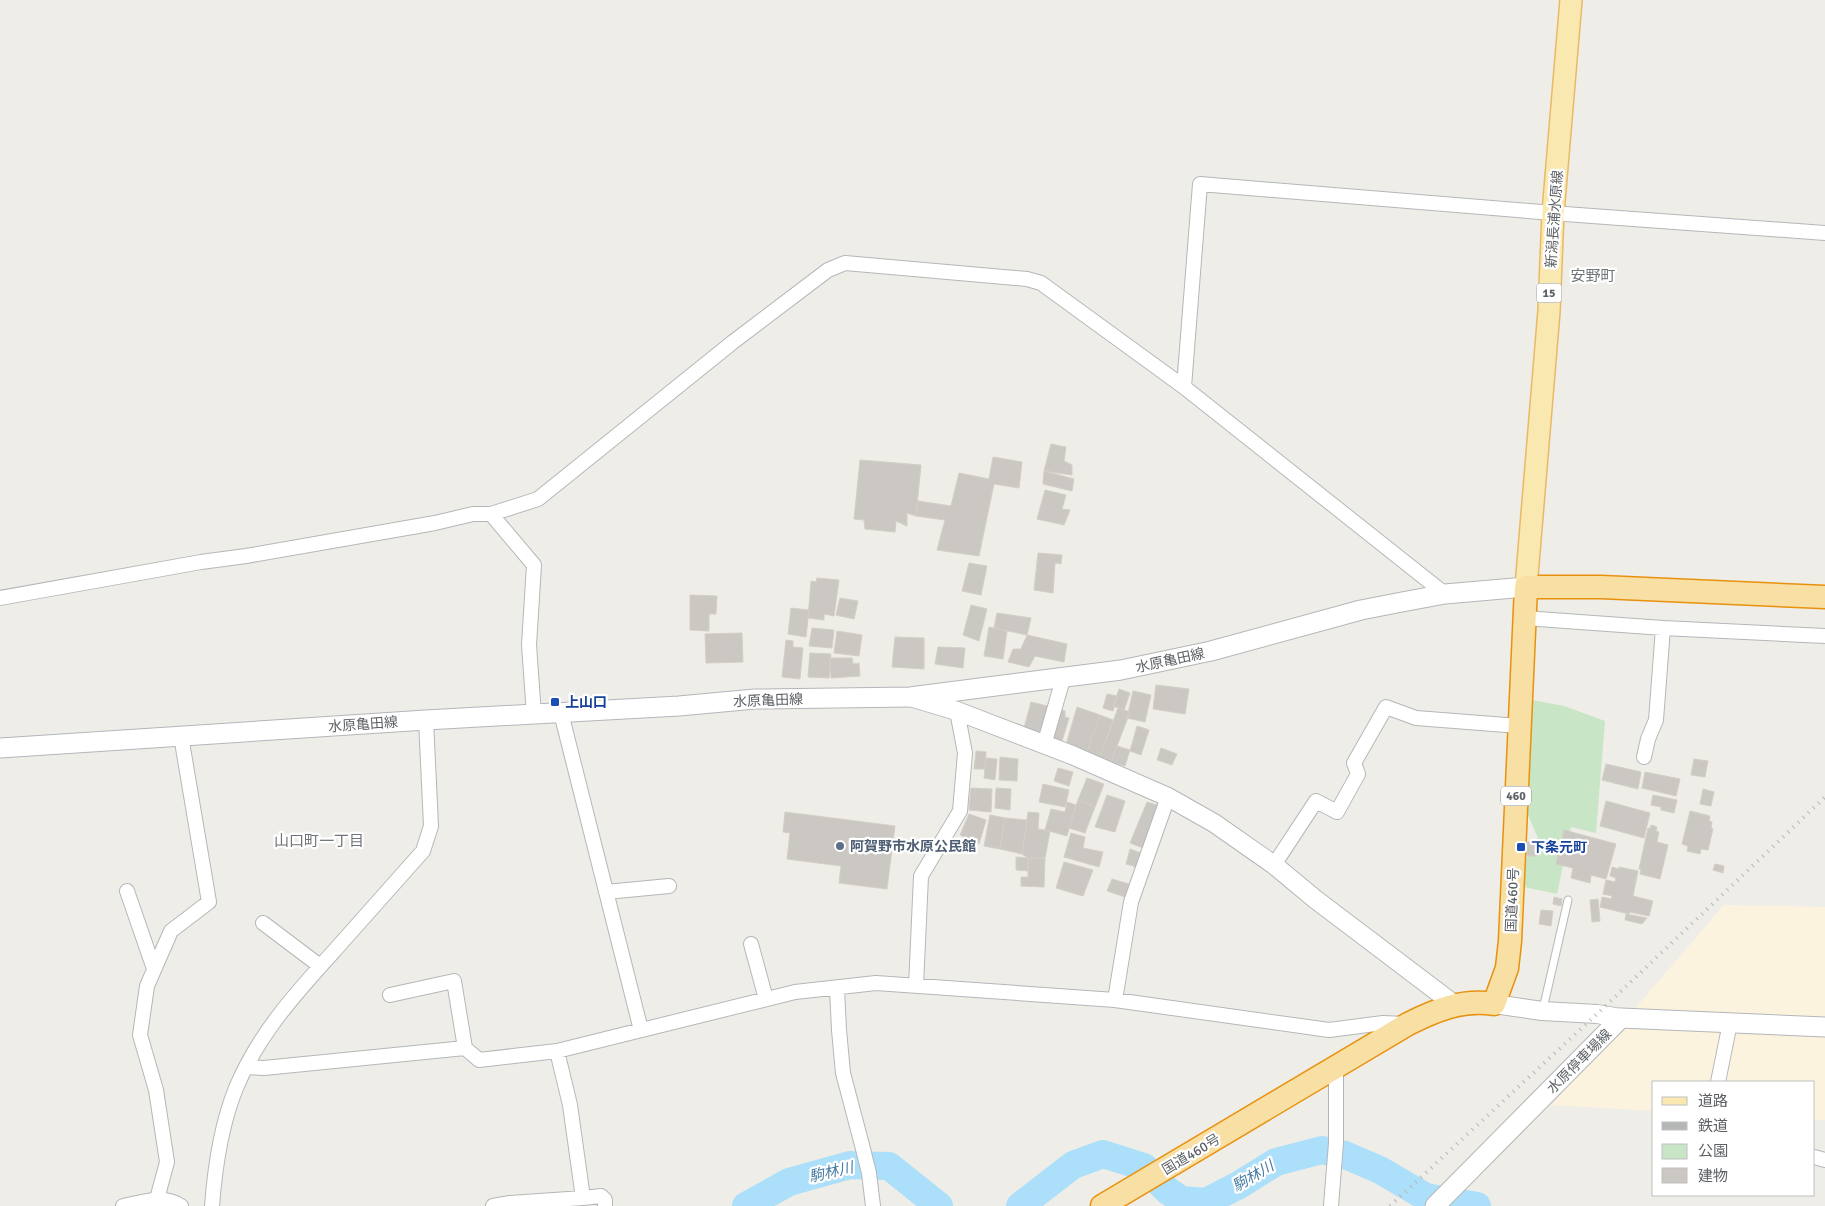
<svg xmlns="http://www.w3.org/2000/svg" width="1825" height="1206" viewBox="0 0 1825 1206" font-family="Signika,'Noto Sans JP',sans-serif">
<style>
.commercial{fill:#fcf3df}
.green{fill:#c8e5c5}
.lines{fill:none;stroke-linecap:round;stroke-linejoin:round}
.river{stroke:#acdffa;stroke-width:28}
.building{fill:#cbc8c4;stroke:#d4cec5}
.service-casing{stroke:#b4b7ba;stroke-width:9}
.minor-casing{stroke:#b4b7ba;stroke-width:16}
.tertiary-casing{stroke:#b4b7ba;stroke-width:20}
.secondary-casing{stroke:#b3b6ba;stroke-width:21}
.primary-casing{stroke:#e9b966;stroke-width:24}
.trunk-casing{stroke:#e8910e;stroke-width:25}
.service{stroke:#fff;stroke-width:7}
.minor{stroke:#fff;stroke-width:14}
.tertiary{stroke:#fff;stroke-width:18}
.secondary{stroke:#fff;stroke-width:19}
.primary{stroke:#fae8b1;stroke-width:21}
.trunk{stroke:#f8dfa4;stroke-width:22}
.rail{stroke:#b5b6b6;stroke-width:4;stroke-dasharray:1 6;stroke-linecap:butt}
.transit-dot{fill:#1a4fb4;stroke:#fff;stroke-width:2}
.service-dot{fill:#5c6f8a;stroke:#fff;stroke-width:2}
.labels{text-anchor:middle;stroke-width:4.5;stroke-linejoin:round;paint-order:stroke}
.shield{fill:#fff;stroke:#8e9194;stroke-width:1}
.shield-label{font-size:12px;font-weight:bold;fill:#5e6266}
.street-label{font-size:14px;fill:#5e6266;stroke:#fff}
.transit-label{font-size:14px;font-weight:bold;fill:#164399;stroke:#fff;text-anchor:start}
.service-label{font-size:14px;font-weight:bold;fill:#4e5e75;stroke:#fff;text-anchor:start}
.neighbourhood-label{font-size:15px;fill:#6f7478;stroke:#fff}
.water-label{font-size:15px;font-style:italic;fill:#467ba3;stroke:#fff}
</style>
<rect width="100%" height="100%" fill="#efede7"/>
<path class="commercial" d="M1724,905L1825,907V1120H1814V1082H1654V1111L1552,1105Z"/>
<path class="green" d="M1532,700L1564,706L1605,721L1596,833L1571,827L1557,894L1524,887V863L1538,838L1526,810L1529,738Z"/>
<g class="lines">
<path class="river" d="M746,1206L789,1182L850,1165L889,1166L939,1206
M1020,1206L1073,1165L1103,1154L1144,1167L1167,1190L1181,1200L1206,1202L1239,1185L1276,1162L1322,1150L1345,1155L1380,1170L1426,1197L1477,1206"/>
</g>
<path class="building" d="M1051,444L1066,447L1064,461L1072,465V475L1044,471Z
M993,457L1022,462L1019,488L994,484L979,556L937,550L945,520L916,516L918,501L951,506L959,473L989,479Z
M860,460L921,465L916,516L907,513V526L896,521L895,532L865,529L864,520L854,519Z
M1044,471L1074,479L1072,491L1043,484Z
M1045,490L1066,495L1062,509L1070,510L1064,525L1037,519Z
M1038,553L1062,555L1061,564L1055,563L1053,593L1034,590Z
M969,563L987,566L981,595L962,591Z
M817,578L839,580L834,616L824,614V620L808,618L811,581L816,582Z
M690,595L717,596L716,614H709V631L690,630Z
M840,598L858,601L854,619L836,615Z
M971,605L987,609L979,641L963,635Z
M791,608L809,610L806,637L788,634Z
M997,613L1031,618L1027,635L994,628Z
M989,627L1007,631L1003,659L984,656Z
M812,628L834,630L832,648L809,646Z
M837,631L862,635L859,656L834,653Z
M742,633L743,662L706,663L705,634Z
M1027,635L1067,644L1064,662L1035,656L1029,667L1008,662L1013,649H1021Z
M895,637L924,638V669L892,667Z
M786,640L793,641V647L803,648L800,679L782,677Z
M938,647L965,648L963,668L935,664Z
M810,653L831,654L829,678L808,677Z
M830,658H852L853,664L859,663L860,676L831,678Z
M1156,685L1189,689L1185,714L1153,709Z
M1119,689L1130,693L1124,710L1113,706Z
M1133,691L1151,695L1145,722L1127,718Z
M1107,694L1117,696L1113,711L1103,708Z
M1031,702L1051,707L1043,735L1024,728Z
M1077,707L1100,715L1087,752L1066,745Z
M1055,708L1065,711V717L1069,718L1062,741L1048,737Z
M1118,708L1130,712L1111,762L1100,757Z
M1100,715L1113,720L1100,757L1087,752Z
M1137,726L1149,730L1141,755L1130,751Z
M1117,746L1130,750L1125,766L1111,762Z
M1161,748L1177,754L1172,765L1157,760Z
M976,751L986,752L985,769H974Z
M1000,757L1018,759L1017,781L999,780Z
M986,758L997,759L995,780L984,778Z
M1694,759L1708,761L1705,777L1691,775Z
M1606,764L1641,772L1638,789L1602,780Z
M1058,768L1073,772L1069,786L1054,781Z
M1645,772L1680,779L1676,796L1642,788Z
M1087,778L1104,784L1095,807L1078,800Z
M1043,784L1069,790L1065,807L1039,802Z
M971,788L992,789L991,812L969,810Z
M996,788L1011,789L1010,810L995,808Z
M1703,789L1714,792L1711,806L1700,804Z
M1107,795L1125,801L1115,832L1095,827Z
M1653,795L1677,800L1674,813L1661,810V807L1651,805Z
M1078,800L1095,807L1085,833L1069,828Z
M1606,801L1650,813L1644,838L1600,826Z
M1067,802L1076,805L1067,836L1045,830L1051,809L1065,812Z
M1147,802L1160,806L1143,848L1130,843Z
M1690,811L1710,816L1709,821L1712,822L1711,828L1713,829L1708,850L1701,849L1700,854L1687,851L1688,846L1682,844Z
M785,812L895,826L887,889L839,883L841,866L787,859L790,833L783,832Z
M1028,812L1039,813L1038,829L1050,831L1045,858H1028L1022,854Z
M969,814L986,820L979,844L960,835Z
M990,815L1005,818L1000,849L984,846Z
M1005,818L1027,820L1022,854L1000,849Z
M1651,825L1657,827L1656,831L1659,832L1657,842L1668,845L1660,879L1640,874L1641,869H1639L1648,828L1650,829Z
M1564,830L1616,844L1606,879L1591,875L1590,883L1571,878L1573,868L1556,864Z
M1071,833L1085,837L1083,848L1103,852L1099,867L1064,857Z
M1527,842H1538V856H1527Z
M1130,849L1141,853L1137,867L1126,864Z
M1016,857L1028,858V871L1016,870Z
M1028,858H1045L1044,887L1021,886V877H1028Z
M1064,862L1093,870L1083,896L1056,888Z
M1715,864L1724,866L1723,873L1713,870Z
M1612,867L1619,869V867L1638,871L1633,896L1653,901L1649,916L1630,912L1629,914L1600,907L1602,897L1611,899L1612,896L1603,894L1606,880L1615,882L1616,878L1610,876Z
M1112,879L1129,884L1125,897L1107,891Z
M1554,897L1562,899L1561,906L1553,904Z
M1598,899L1600,921L1592,922L1590,900Z
M1541,910L1553,911L1551,926L1539,924Z
M1626,914L1647,918L1642,924L1625,920Z"/>
<g class="lines">
<g class="service-casing">
<path id="service" d="M1543,1009L1568,900"/>
</g>
<g class="minor-casing">
<path id="minor" d="M1184,387L1200,184L1565,214L1825,233
M491,514L534,565L529,645L534,715
M0,598L201,562L246,556L435,523L473,514H491L538,499L733,342L828,270L845,263L1027,279L1041,283L1184,387L1445,594
M1524,618L1663,628L1825,636
M561,713L641,1030
M1044,745L1063,679
M1644,757L1648,739L1656,720L1663,628
M1274,865L1316,801L1337,812L1358,774L1354,763L1386,707L1416,718L1519,726
M127,891L154,969
M606,892L669,886
M263,923L320,966
M751,944L766,999
M916,986L921,876L960,811L965,753L957,711
M837,989L839,1030L843,1073L862,1145L869,1173L873,1206
M390,995L454,981L465,1048L479,1060L557,1051L795,992L876,983L1115,1000L1329,1030L1383,1023L1405,1024
M1115,1000L1131,902L1168,797
M246,1067L264,1068L465,1048
M1718,1082L1730,1023
M1814,1157L1825,1160
M583,1198L601,1196L605,1200V1206
M157,1199L167,1162L156,1090L140,1035L147,986L171,931L209,902L181,736
M123,1206C143,1202 164,1194 181,1206
M212,1206C215,1166 221,1125 236,1088C259,1033 296,993 335,950C364,917 394,884 423,851L431,826L426,720
M493,1206L510,1203L583,1198L570,1105L557,1051
M1331,1206L1336,1143V1068"/>
</g>
<g class="tertiary-casing">
<path id="tertiary" d="M910,697L957,711L1072,755L1168,797L1214,823L1274,865L1315,899L1455,1005
M1494,1004L1542,1011L1597,1014L1621,1018"/>
</g>
<g class="secondary-casing">
<path id="secondary" d="M0,748L426,720L679,706L755,699L910,697L1121,670L1211,651L1361,610L1402,602L1445,594L1526,587
M1435,1206L1621,1018L1825,1027"/>
</g>
<g class="primary-casing">
<path id="primary" d="M1526,587L1549,311L1553,213L1571,0"/>
</g>
<g class="trunk-casing">
<path id="trunk" d="M1102,1206L1408,1024C1436,1010 1462,999 1494,1004L1507,968L1510,941L1526,587H1601L1825,597"/>
</g>
<use href="#service" class="service"/>
<use href="#minor" class="minor"/>
<use href="#tertiary" class="tertiary"/>
<use href="#secondary" class="secondary"/>
<use href="#primary" class="primary"/>
<use href="#trunk" class="trunk"/>
<path class="rail" d="M1390,1206L1597,1014L1825,797"/>
</g>
<g class="transit-dot">
<rect x="550" y="697" width="10" height="10" rx="2.5"/>
<rect x="1516" y="842" width="10" height="10" rx="2.5"/>
</g>
<circle class="service-dot" cx="840" cy="846" r="5"/>
<g class="labels">
<g class="shield">
<rect x="1536.5" y="283.5" width="25" height="19" rx="4"/>
<rect x="1501" y="786.5" width="30" height="19" rx="4"/>
</g>
<g class="shield-label">
<text x="1549" y="297">15</text>
<text x="1516" y="800">460</text>
</g>
<g class="street-label">
<text transform="translate(1554 219) rotate(-86)" y="5">新潟長浦水原線</text>
<text transform="translate(1170 660) rotate(-12)" y="5">水原亀田線</text>
<text transform="translate(768 700) rotate(-2)" y="5">水原亀田線</text>
<text transform="translate(363 724) rotate(-4)" y="5">水原亀田線</text>
<text transform="translate(1512 900) rotate(-88)" y="5">国道460号</text>
<text transform="translate(1579 1061) rotate(-45)" y="5">水原停車場線</text>
<text transform="translate(1191 1154) rotate(-31)" y="5">国道460号</text>
</g>
<g class="transit-label">
<text x="565" y="707">上山口</text>
<text x="1531" y="852">下条元町</text>
</g>
<g class="service-label">
<text x="850" y="851">阿賀野市水原公民館</text>
</g>
<g class="neighbourhood-label">
<text x="1593" y="281">安野町</text>
<text x="319" y="846">山口町一丁目</text>
</g>
<g class="water-label">
<text transform="translate(831 1172) rotate(-13)" y="5">駒林川</text>
<text transform="translate(1253 1176) rotate(-31)" y="5">駒林川</text>
</g>
</g>
<rect x="1652" y="1081" width="162" height="115" fill="#ffffff" stroke="#bfc0c2"/>
<rect x="1662" y="1097" width="25" height="8" fill="#fae8b1" stroke="#bfc0c2"/>
<text x="1698" y="1106" font-size="15" fill="#5e6266">道路</text>
<rect x="1662" y="1122" width="25" height="8" fill="#b5b6b6" stroke="#bfc0c2"/>
<text x="1698" y="1131" font-size="15" fill="#5e6266">鉄道</text>
<rect x="1662" y="1144" width="25" height="15" fill="#c8e5c5" stroke="#bfc0c2"/>
<text x="1698" y="1156" font-size="15" fill="#5e6266">公園</text>
<rect x="1662" y="1168" width="25" height="15" fill="#cbc8c4" stroke="#bfc0c2"/>
<text x="1698" y="1181" font-size="15" fill="#5e6266">建物</text>
</svg>
